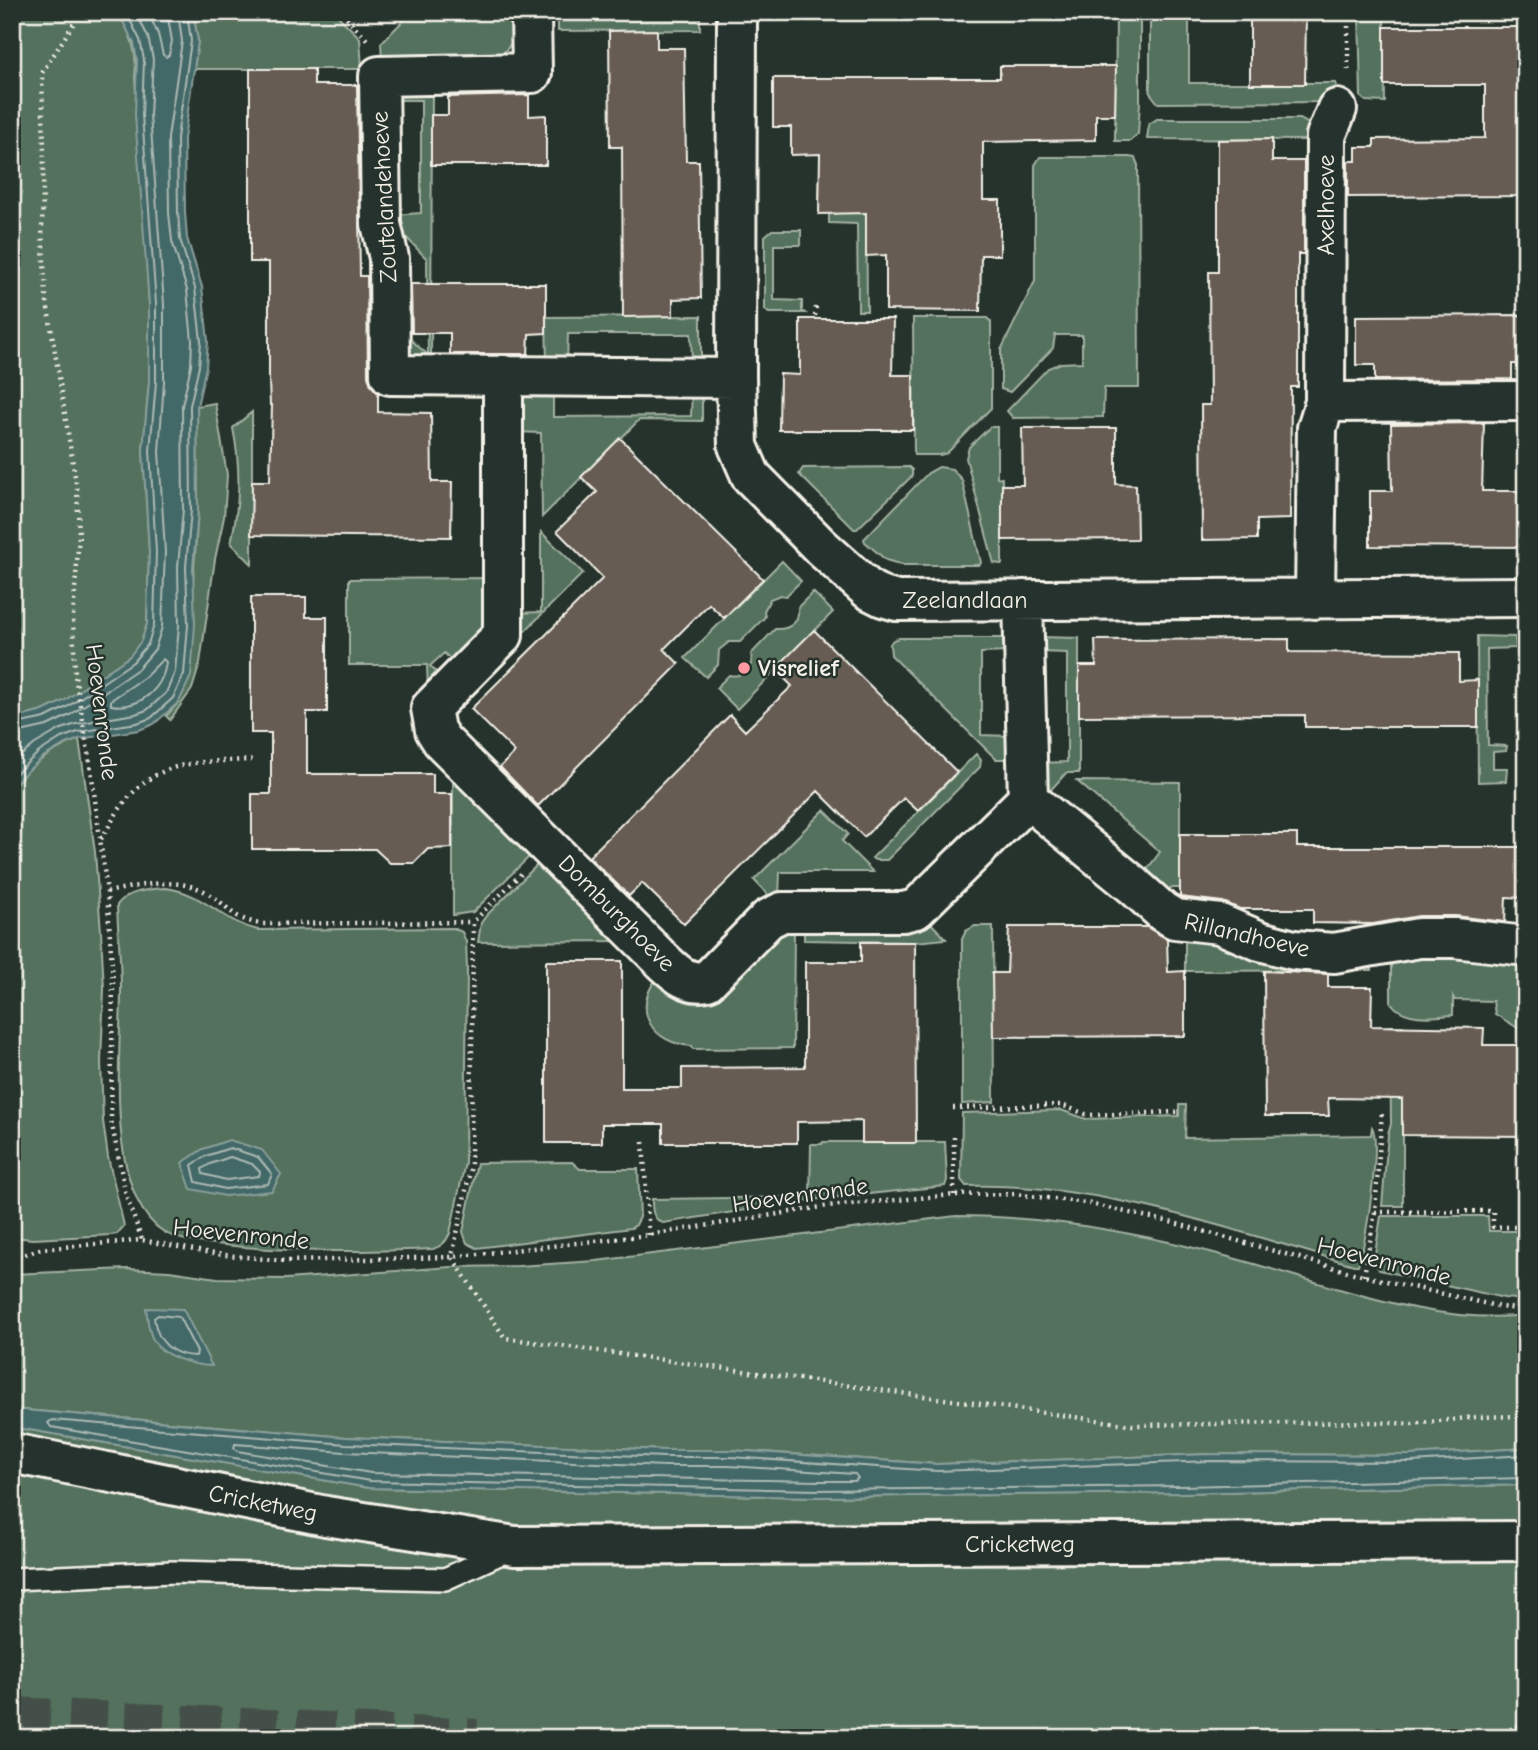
<svg xmlns="http://www.w3.org/2000/svg" width="1538" height="1750" viewBox="0 0 1538 1750" font-family="'Comic Neue',sans-serif">
<style>
.green{fill:#52715b;stroke:#a3b1a2;stroke-width:2}
.water{fill:#436867;stroke:#8a9f9b;stroke-width:2}
.lines{fill:none;stroke-linecap:round;stroke-linejoin:round}
.shore{stroke:#adbab4;stroke-width:2}
.building{fill:#665b53;stroke:#f4f1e8;stroke-width:2}
.highway-tunnel{stroke:#455049;stroke-width:38;stroke-dasharray:38 19;stroke-linecap:butt}
.lane-casing{stroke:#f4f1e8;stroke-width:26}
.street-casing{stroke:#f4f1e8;stroke-width:44}
.path{stroke:#f4f1e8;stroke-width:4.5;stroke-dasharray:2 5;stroke-linecap:butt}
.lane{stroke:#26332d;stroke-width:21}
.street{stroke:#26332d;stroke-width:38}
.poi-dot{fill:#ff9aa2;stroke:#26332d;stroke-width:2.5}
.labels{text-anchor:middle;stroke-width:5;stroke-linejoin:round;paint-order:stroke}
.street-label{font-size:24px;fill:#f4f1e8;stroke:#26332d}
.poi-label{font-size:24px;font-weight:bold;fill:#f4f1e8;stroke:#26332d;text-anchor:start}
</style>
<rect width="100%" height="100%" fill="#26332d"/>
<filter id="ink" filterUnits="userSpaceOnUse"><feTurbulence type="fractalNoise" baseFrequency=".0143" numOctaves="2"/><feDisplacementMap in="SourceGraphic" scale="14" xChannelSelector="R" yChannelSelector="G"/><feConvolveMatrix kernelMatrix="1 2 1 2 8 2 1 2 1" color-interpolation-filters="sRGB"/></filter>
<g filter="url(#ink)">
<path class="green" d="M12,12H118C131,34 138,52 135,77L149,304V382L143,450L149,552L147,624L142,641L130,656L64,701L43,711L12,719Z
M193,12H334L360,38L362,69H194L198,41Z
M412,12H498L499,18H515C515,34 514,44 501,55L382,59L381,43Z
M558,12H565L566,17L691,16V12H700V30L558,31Z
M1116,12H1140V102L1138,134L1130,141H1115Z
M1150,12H1189V83H1336C1335,93 1332,96 1325,102L1158,103L1150,93Z
M1359,12H1384L1385,102L1366,101L1361,97Z
M432,86L431,362H405L401,331L428,355L427,259L398,229L393,215L421,213V100H393V90Z
M1157,119H1300L1309,124L1311,140L1147,139L1149,124Z
M1040,157H1129L1135,158L1138,165L1139,388H1104L1103,417L1013,418L1007,411L1048,368L1061,363L1082,362V335H1055L1053,348L1010,392L1001,389V350L1035,281V165Z
M820,173L866,174L867,311H858V307L857,224L829,223V214H835V201H819Z
M772,230H801V245H774V300L802,301V311L805,313H769L765,310V236Z
M701,316V362L692,361L691,334H568L567,362H547L546,317Z
M913,318H987L991,322V408L947,453L940,455H914Z
M553,389V417L691,416L692,390L702,389V421L639,420L542,517L541,433L516,432C521,397 514,394 553,389Z
M215,403L227,475L224,517L215,559L200,663L192,689L170,720L166,716L179,702L193,583L198,510L197,406Z
M252,412V564L231,543C240,503 241,468 233,428Z
M990,427H997V477L1002,478V564L994,563L993,560L966,458L969,447Z
M909,467L912,470V476L857,529H854L799,474L803,468Z
M939,467L952,469L962,480L981,563L979,565H903L886,560L865,542L864,539L928,473Z
M541,532L583,573L513,643L516,613L541,612Z
M782,561L801,581L786,596L780,595L770,599L764,611L765,617L740,642H729L719,650L718,665L706,677L685,658Z
M489,578L488,630L458,666L444,653L430,666L444,680L428,693L427,665H349V579Z
M813,592L833,612L737,709L716,688L729,675C743,678 754,668 751,654L775,629C790,630 800,622 798,607Z
M1477,636L1515,637L1516,648L1487,649L1488,745L1507,746L1506,751L1493,752V768H1507L1506,781L1478,782Z
M1039,637L1079,638V773H1066L1048,793L1045,789L1039,763L1067,762V653L1039,652Z
M899,638H1008V652L981,653V735L1009,736V759H996L891,655L890,644L893,640Z
M79,739L95,852L101,932L104,989L101,1061L103,1121L108,1157L124,1226L117,1234L111,1235L33,1239L12,1237V1184L21,1146V1122L20,1100L12,1061V788C30,765 53,749 79,739Z
M976,754L981,760L980,767L887,860H875L872,858Z
M453,765L537,849L473,912L453,915Z
M1077,781L1180,782V888H1171L1167,893L1146,871L1160,852Z
M824,810L848,834L842,841L873,872H780L779,897L772,899L754,880Z
M545,857L629,941L478,942L481,923L486,916Z
M165,888C204,892 221,922 258,930L453,928L462,932L466,942L467,969L465,1163L450,1233C446,1242 442,1246 433,1249C361,1252 288,1253 216,1244C199,1242 179,1241 164,1232C104,1194 121,1053 121,990C121,962 118,934 117,905C127,891 149,889 165,888Z
M927,919L946,939L915,942L804,940V926Z
M794,926L793,1048L693,1049L692,1046C653,1044 631,1011 657,978C664,984 670,992 678,997C707,1018 734,982 752,964L748,958L778,930Z
M975,926H993L994,1102L962,1104V939L966,931Z
M1185,927L1372,955V970L1185,971Z
M1422,947V959L1526,956V1033L1495,1014L1493,1001L1455,1000L1453,997V1015C1433,1017 1405,1021 1391,1003V951Z
M1390,1026H1403V1206H1382L1388,1135L1391,1124Z
M1179,1105H1186L1185,1138L1371,1135L1372,1127C1381,1140 1366,1248 1358,1265H1354C1228,1230 1099,1181 966,1186L961,1180L962,1113L1061,1110L1086,1119L1179,1116Z
M823,1142H945L947,1180L945,1186L811,1200L663,1223C652,1219 652,1209 652,1199L810,1197L811,1144H822Z
M572,1162L580,1169H638L640,1217L636,1225L631,1228L477,1248L467,1243L463,1232L477,1163Z
M956,1216C1053,1216 1147,1234 1240,1260C1328,1284 1435,1326 1526,1315V1448L1411,1455L1211,1454L937,1464L730,1450H665L346,1437L12,1409V1274L127,1269L169,1271L217,1278L286,1279L451,1267L518,1266L596,1261Z
M1381,1216H1488L1489,1231H1526V1300L1504,1298L1379,1270L1374,1260Z
M12,1427L369,1488L819,1497L1181,1493L1526,1485V1738H12Z"/>
<path class="water" d="M118,12H193L198,41L184,139L185,212L187,238L202,287L208,341L206,367L197,406L198,510L193,568L195,625L191,676L179,702L154,724L139,730L79,739L64,745L43,757L22,776L12,788V719L43,711L64,701L130,656L141,641L147,624L149,552L143,450L149,382V304L135,115L137,61L134,43Z
M12,1061C20,1105 27,1140 12,1184Z
M229,1140L262,1150L281,1174L272,1191L225,1196L191,1189L182,1163L203,1149Z
M146,1308L183,1309L212,1366C199,1366 191,1363 179,1359C150,1348 150,1337 146,1308Z
M12,1409L346,1437L665,1450H730L937,1464L1211,1454L1411,1455L1526,1448V1485L1181,1493L819,1497L369,1488L12,1427Z"/>
<g class="lines">
<path class="shore" d="M148,12L158,34L163,55L166,57L169,55L172,41L167,12
M163,659L166,662C163,690 138,710 111,705V700L145,677Z
M12,725L45,718L67,707L133,662L148,644L154,625L156,552L150,451L156,382V304L142,115L144,60L140,40L126,12
M12,734L47,726L70,715L138,669L155,649L162,627L165,552L159,451L164,382V304L150,115L153,59L148,37L136,12
M12,763L35,744L59,730L76,724L135,714L147,710L166,693L175,672L179,625L178,567L183,509L182,406L191,365L192,341L187,290L172,241L169,213L168,138L182,41L178,12
M12,777L39,752L61,738L78,732L137,723L151,718L173,698L184,674L188,625L186,567L191,510L190,406L199,366L201,341L195,288L180,239L178,212L177,138L191,41L187,12
M230,1148L258,1157L272,1174L268,1184L225,1189L196,1182L192,1165L206,1156Z
M230,1157L252,1164L260,1172L259,1176L226,1180L203,1174L202,1169L210,1164Z
M158,1315L179,1317L197,1352L196,1356C172,1356 157,1342 154,1318Z
M235,1444L345,1452L665,1466H729L855,1474L858,1478L855,1481H819L371,1473L237,1451L234,1448Z
M1526,1455L1411,1462L1211,1461L937,1471L730,1457H665L346,1444L52,1420L48,1423L51,1427L370,1481L819,1490L1181,1486L1526,1478"/>
</g>
<path class="building" d="M1250,12H1306L1305,84H1250Z
M1384,27H1526V196L1348,197V161H1356V147H1374V139L1485,138V85H1384Z
M657,30V48H684L686,161H699L701,298L673,299V316L623,317L622,147H610L609,31Z
M1000,66H1116L1115,115H1096V140L983,142V200H1000V255H981L980,311L886,310V255L866,256V213L819,214L820,154L791,155V127H773V78H1000Z
M250,69H314V85H357L360,276H367L368,376L371,385L378,393V412L431,413L432,482H452L451,537L251,535L252,481H270L272,405H270L269,380V262H250Z
M529,95V116L546,115V165H431V115H448V97Z
M1272,139V161H1304V254H1298V387H1291L1290,519L1257,520V539L1202,540L1201,405H1210L1209,272H1218V140Z
M411,284H546V333L529,334L528,354H450V333H412Z
M1526,315V364H1512V379L1375,380V365H1356V316Z
M800,319H893L892,375H913V430H779L780,374L800,375Z
M1484,423L1482,491H1526V547L1370,546V491H1392L1391,424Z
M1022,428H1116V484L1136,485L1137,539L1002,540V485H1023Z
M620,438L763,579L724,618L709,604L664,649L679,664L538,806L500,767L515,752L471,709L603,578L557,531L597,492L581,477Z
M251,597H306V617H327V712H307V774H433V794H452V848L428,849L414,863H390L375,849H252V794H271V733H251Z
M814,630L957,772L918,811L904,798L864,837L818,791L684,924L642,883L629,896L589,857L730,715L745,731L792,686L775,669Z
M1289,639V652L1459,653V681L1478,680V727H1305V715L1079,716V666H1096L1095,640Z
M1180,834H1297V847H1526V898L1506,897L1505,922L1456,916H1419L1373,924L1313,923V909H1240L1223,902L1180,897Z
M1009,927H1147L1167,939L1168,972L1185,971V1036L993,1037L992,973H1007Z
M861,942H915L916,1143H862V1121L797,1122V1143H663V1124H602V1143H546V961H622V1088H682V1068L805,1067V962H861Z
M1264,971L1328,974V987H1372L1371,1026L1484,1028L1483,1045H1526V1136L1402,1135V1099L1328,1098L1329,1116H1265Z"/>
<g class="lines">
<path class="highway-tunnel" d="M12,1716L477,1738"/>
<g class="lane-casing">
<path id="lane" d="M12,1579L172,1572L445,1579L510,1549"/>
</g>
<g class="street-casing">
<path id="street" d="M531,12L532,73L379,76L381,224L389,258L390,375L736,378
M737,12L736,378L738,446L751,476L821,547L869,590L883,597L897,601L1526,597
M503,375V635L431,708L435,730L442,741L663,961C676,973 687,985 707,981L768,919L782,912H903L916,909L1028,799L1133,885L1163,912L1175,919L1220,924L1260,941L1294,950L1334,953L1419,938H1454L1526,946
M1325,402L1526,401
M1315,599L1317,428L1325,402L1326,136L1337,109
M1023,600L1028,799
M12,1453L326,1516L515,1546L1526,1541"/>
</g>
<path class="path" d="M81,12L42,73L44,152L42,229L46,296L77,489L79,535L73,616L75,675L91,769L107,892L113,982L111,1120L126,1195L142,1240
M342,12L368,41
M1348,12V74
M815,316L816,307
M101,839C110,825 118,809 129,797C163,758 205,762 252,760
M521,874L473,922L471,1166L452,1257L505,1338L1132,1425L1373,1422L1412,1424L1476,1417L1526,1416
M107,892C142,885 182,874 214,897C235,913 231,917 260,924L473,922
M953,1108L1062,1105L1088,1115L1177,1112
M643,1142L649,1235
M954,1195V1136
M1375,1212L1493,1211V1227H1526
M12,1259L40,1249L142,1240L215,1254L286,1261L452,1257L649,1235L828,1206L954,1195L1015,1194L1086,1203L1174,1223L1364,1276L1501,1307L1526,1310
M1364,1276L1375,1212L1382,1111
M1491,1738L1526,1722"/>
<use href="#lane" class="lane"/>
<use href="#street" class="street"/>
</g>
</g>
<circle class="poi-dot" cx="744" cy="668" r="7"/>
<g class="labels">
<g class="street-label">
<text transform="translate(384 197) rotate(-93)" y="8">Zoutelandehoeve</text>
<text transform="translate(1326 205) rotate(-90)" y="8">Axelhoeve</text>
<text x="965" y="608">Zeelandlaan</text>
<text transform="translate(102 712) rotate(83)" y="8">Hoevenronde</text>
<text transform="translate(617 913) rotate(45)" y="8">Domburghoeve</text>
<text transform="translate(1247 935) rotate(13)" y="8">Rillandhoeve</text>
<text transform="translate(800 1195) rotate(-8)" y="8">Hoevenronde</text>
<text transform="translate(241 1234) rotate(6)" y="8">Hoevenronde</text>
<text transform="translate(1384 1261) rotate(14)" y="8">Hoevenronde</text>
<text transform="translate(263 1503) rotate(11)" y="8">Cricketweg</text>
<text x="1020" y="1552">Cricketweg</text>
</g>
<g class="poi-label">
<text x="758" y="676">Visrelief</text>
</g>
</g>
<rect width="1538" height="1750" fill="none" stroke="#26332d" stroke-width="42"/>
<rect x="21" y="21" width="1496" height="1708" fill="none" stroke="#f4f1e8" stroke-width="2.5" filter="url(#ink)"/>
</svg>
